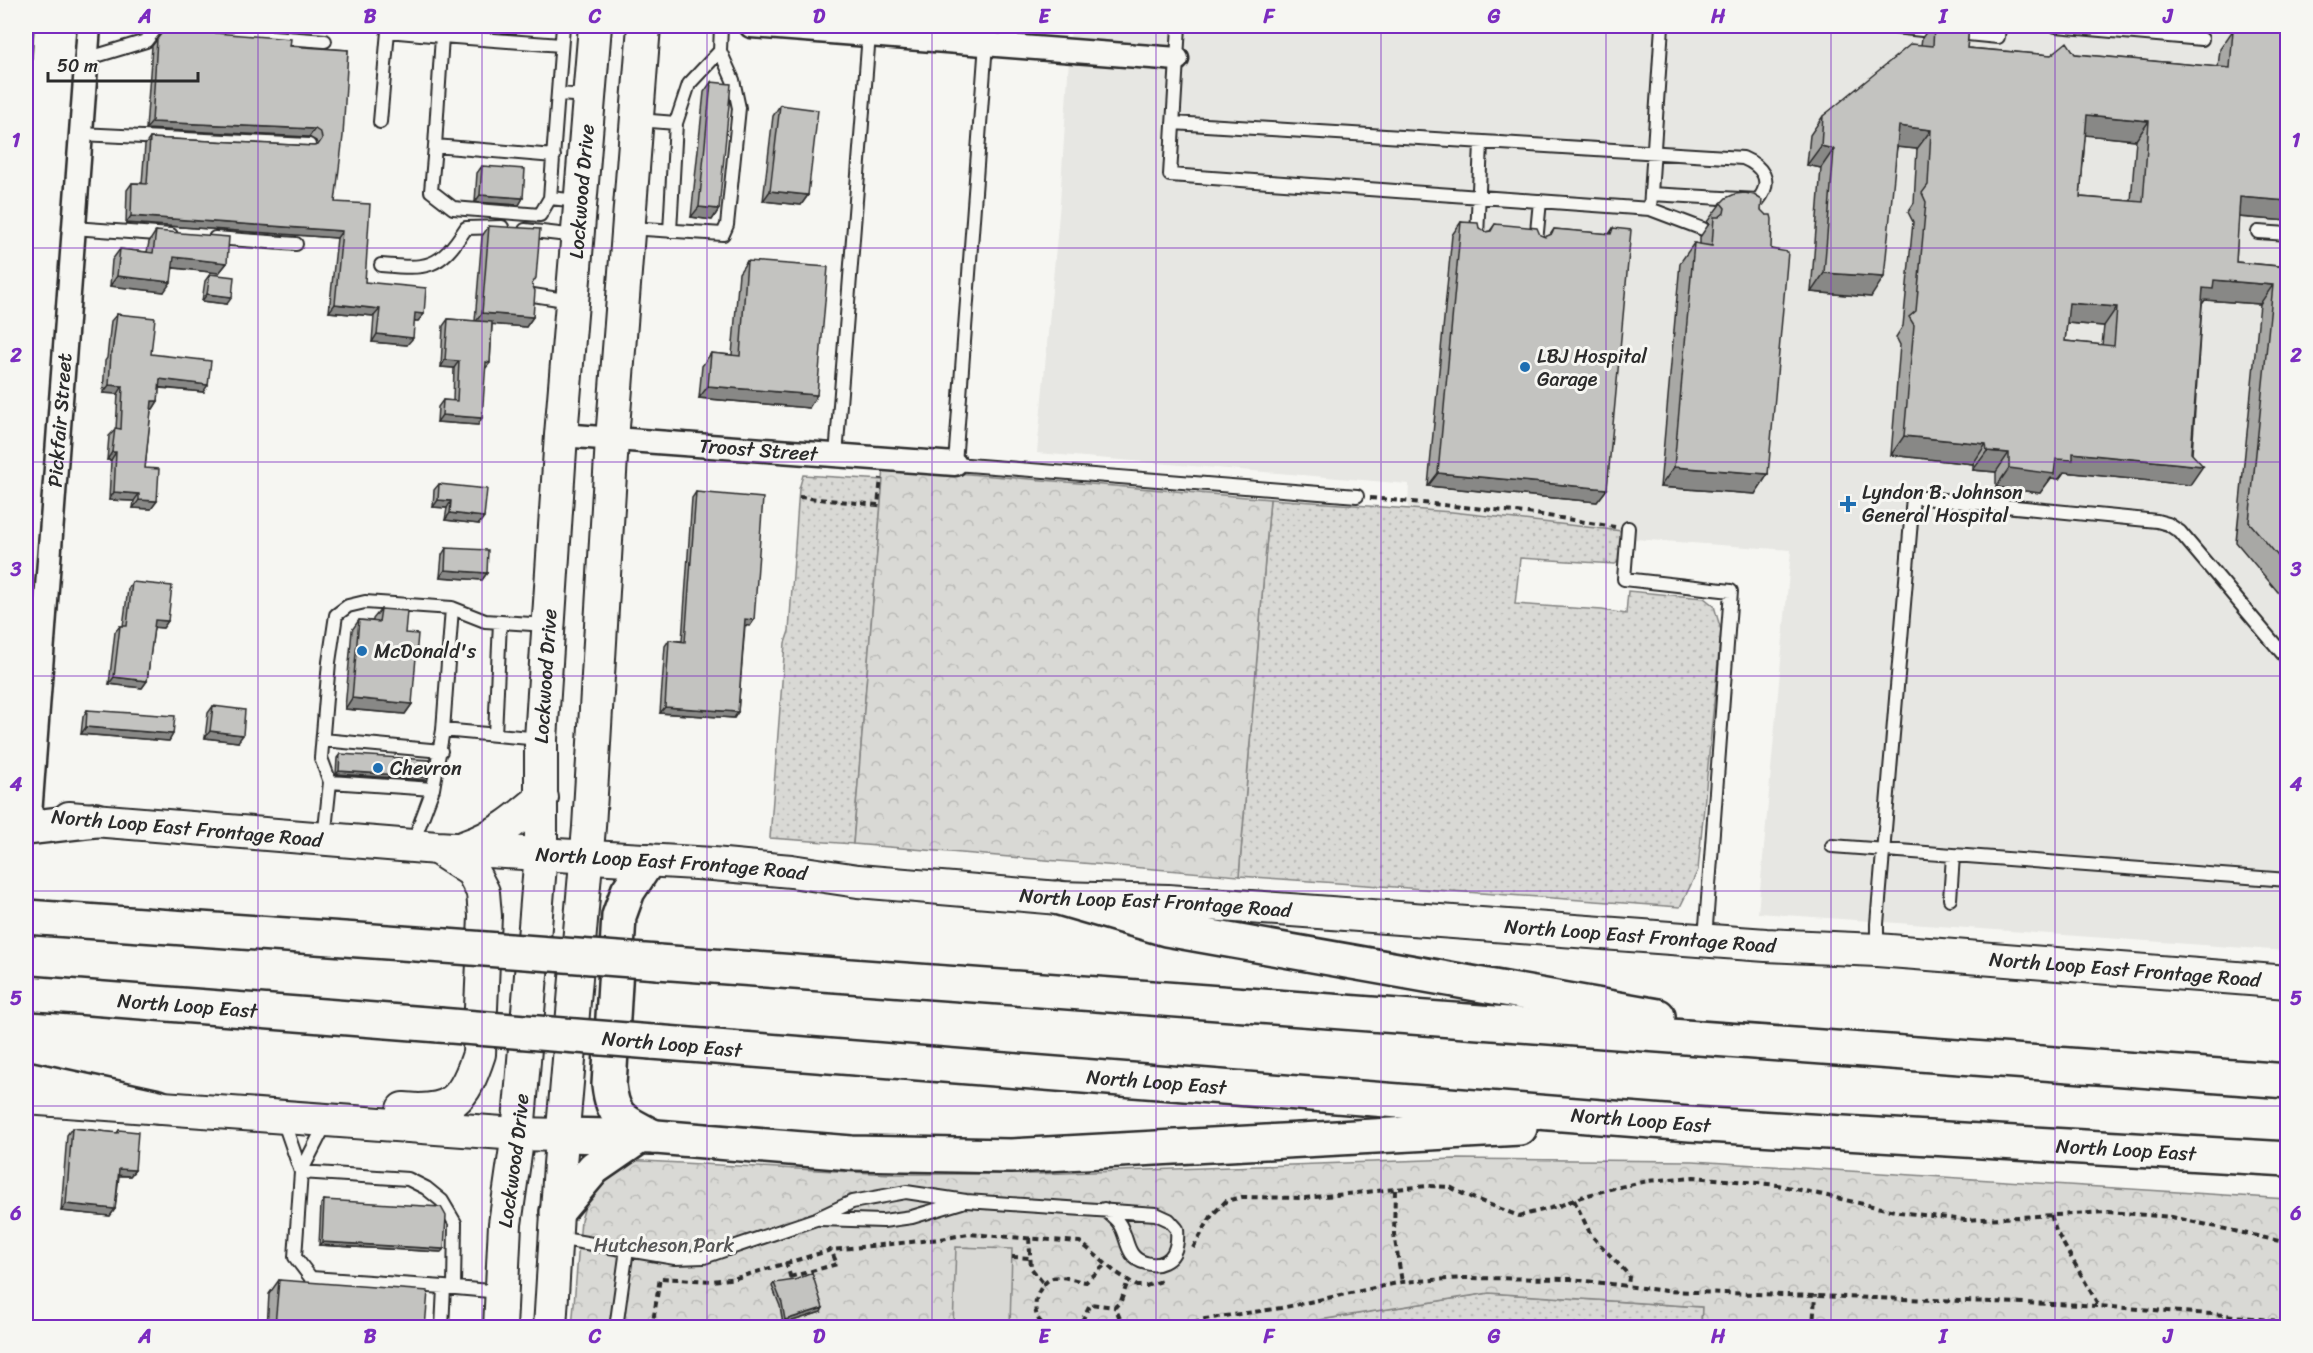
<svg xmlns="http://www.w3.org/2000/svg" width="2313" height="1353" viewBox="0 0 2313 1353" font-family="Sriracha,sans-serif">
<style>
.built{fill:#e7e7e3}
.grass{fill:url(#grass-dots);stroke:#828280;stroke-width:1.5}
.forest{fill:url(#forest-crowns);stroke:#828280;stroke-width:1.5}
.garden{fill:#d9d9d5;stroke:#828280;stroke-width:1.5}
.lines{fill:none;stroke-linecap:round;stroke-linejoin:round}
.lane-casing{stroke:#2b2b2b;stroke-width:16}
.street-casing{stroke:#2b2b2b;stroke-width:27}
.secondary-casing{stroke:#2b2b2b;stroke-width:36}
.highway-casing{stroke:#2b2b2b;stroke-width:38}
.path{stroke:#2b2b2b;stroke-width:4;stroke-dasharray:6 4.5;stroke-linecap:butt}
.lane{stroke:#f6f6f2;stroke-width:12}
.street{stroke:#f6f6f2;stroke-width:22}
.secondary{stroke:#f6f6f2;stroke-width:32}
.highway{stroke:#f6f6f2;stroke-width:33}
.highway-bridge-casing{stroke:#2b2b2b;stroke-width:38;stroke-linecap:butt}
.highway-bridge{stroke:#f6f6f2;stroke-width:33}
.wall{fill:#a8a8a5;stroke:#2b2b2b;stroke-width:1.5;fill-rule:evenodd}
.shaded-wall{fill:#888886;stroke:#2b2b2b;stroke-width:1.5}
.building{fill:#c3c3c0;stroke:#2b2b2b;stroke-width:1.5;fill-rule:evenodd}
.grid{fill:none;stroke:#7b2cbf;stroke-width:1.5;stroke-opacity:0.55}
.poi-dot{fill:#1f6fb2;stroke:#f6f6f2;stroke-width:2}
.labels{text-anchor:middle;stroke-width:6;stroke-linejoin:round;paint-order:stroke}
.street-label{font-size:20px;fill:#2b2b2b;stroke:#f6f6f2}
.poi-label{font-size:20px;fill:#2b2b2b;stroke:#f6f6f2;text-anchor:start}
.park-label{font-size:20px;fill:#565656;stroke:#f6f6f2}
.neatline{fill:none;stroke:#7b2cbf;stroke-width:2}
.grid-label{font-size:20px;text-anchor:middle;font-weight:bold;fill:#7b2cbf}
</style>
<defs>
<pattern id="grass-dots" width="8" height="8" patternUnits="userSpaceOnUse" patternTransform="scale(1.5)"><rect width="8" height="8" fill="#d9d9d5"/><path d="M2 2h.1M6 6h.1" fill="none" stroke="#babab7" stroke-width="1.8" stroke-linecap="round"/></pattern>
<pattern id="forest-crowns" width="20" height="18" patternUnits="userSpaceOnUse" patternTransform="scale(1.5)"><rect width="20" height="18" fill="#d9d9d5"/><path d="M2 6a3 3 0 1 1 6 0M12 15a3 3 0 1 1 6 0" fill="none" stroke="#babab7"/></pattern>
</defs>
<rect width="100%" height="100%" fill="#f6f6f2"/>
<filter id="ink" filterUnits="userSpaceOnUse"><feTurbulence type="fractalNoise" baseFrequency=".0167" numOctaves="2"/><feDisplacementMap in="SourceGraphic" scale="12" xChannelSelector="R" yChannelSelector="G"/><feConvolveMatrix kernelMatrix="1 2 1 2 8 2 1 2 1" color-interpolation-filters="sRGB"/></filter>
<g filter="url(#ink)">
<path class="built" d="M1071,26H2287V951L1758,913L1791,550L1407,523L1409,484L1037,453L1060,203Z"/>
<path class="grass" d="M803,475L883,480L853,844L770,838L785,643L789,631L799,489Z
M1270,499L1452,512L1622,531L1619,561L1615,564L1520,558L1515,604L1602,610L1626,614L1628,591L1704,598L1714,606L1721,630L1698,870L1680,907L1239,876Z
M1489,1293L1702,1307L1701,1327L1269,1328Z"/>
<path class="forest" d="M884,467L1270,499L1239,876L853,844Z
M1455,1159L1693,1161L2287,1199V1327L1701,1328L1702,1307L1489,1293L1269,1328H572L581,1220L592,1183L625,1160L891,1174H1037Z"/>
<path class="garden" d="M956,1247L1012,1249L1010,1327H953Z"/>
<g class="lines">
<g class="lane-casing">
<path id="lane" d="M388,26V31L442,36
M563,26L550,198L579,201
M1179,26L1170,175L1650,209L1662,26
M1885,26L1922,30
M2056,26L2202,39
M156,28L325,41
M1957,33L1998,37L1999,26
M986,43L955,464L1357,496
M86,59L146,41L156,28L154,26
M558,94L589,96
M638,120L676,123L670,231
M380,122L388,31
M676,123L689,84L720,51
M1173,123L1743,158C1762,166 1774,181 1758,200L1651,194
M80,134L309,145
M435,146L431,191L453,208L540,215L550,198
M554,156L435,146L442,36L561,45
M1650,209L1703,229
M73,228L171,235
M629,228L723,234L727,225L739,108L733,80L720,51L721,26
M525,230L576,236
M2258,232L2288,234
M1477,237L1481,143
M215,238L296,244
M1536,242L1540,201
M381,265C427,269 439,270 466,228L502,227
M533,295L571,301
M836,456L869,34
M1628,528L1624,579L1731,591L1705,939
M443,730L452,608
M495,735L500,622
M323,740L441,751
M330,782L321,758L329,662L336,615L348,606L365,602L452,608L485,621L547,625
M324,839L330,782L433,789
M412,845L433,789L443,730L540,739
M1832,846L2288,880
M1950,899L1953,856
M1877,950V924L1913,497L2157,521L2168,524L2180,532L2288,660
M283,1120L301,1172
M327,1121L301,1172L295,1257L311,1278L444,1287
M301,1172L408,1179L426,1188L442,1201L455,1223L454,1288
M820,1219L883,1221L912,1217L962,1202
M557,1238L675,1258L704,1257L816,1219L852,1202L906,1192L966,1201L1156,1214L1169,1220L1177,1229C1178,1241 1177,1256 1164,1262C1158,1265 1152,1265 1146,1263C1124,1258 1129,1236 1118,1222C1114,1217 1108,1213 1104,1209
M442,1328L444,1287L501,1292
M616,1328L627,1249"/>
</g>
<g class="street-casing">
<g id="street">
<path d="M751,26L1177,59"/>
<path id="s1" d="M561,435L955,464"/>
<path id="s2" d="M30,815L89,26"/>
</g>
</g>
<g class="secondary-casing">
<g id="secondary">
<path id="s3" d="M69,818L437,848L713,864L791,871L858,881L1059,898L1168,901L1766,945L1877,950L2288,982"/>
<path d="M465,847C497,836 516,820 542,798"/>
<path d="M26,1098L518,1134L562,1135"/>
<path d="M403,1109C452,1114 464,1100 479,1054L485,916L483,892L472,871L438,849"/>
<path id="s4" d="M500,1328L505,1224L518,1134L541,853V739L561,435L595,26"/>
<path d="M550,1328L560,1164L589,827L612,440L644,26"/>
</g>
</g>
<g class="highway-casing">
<g id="highway">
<path d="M26,828L95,820"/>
<path d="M648,861L628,891L619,916L609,1085C613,1121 625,1121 654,1137"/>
<path d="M1059,898L1166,929L1658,1016"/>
<path d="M26,917L445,946"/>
<path d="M658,962L2288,1081"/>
<path id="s5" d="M26,993L439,1025"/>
<path id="s6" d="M652,1042L1690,1124L2288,1159"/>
<path d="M26,1078L159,1107"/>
<path d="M562,1135L656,1137L851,1153L1011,1156L1520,1128"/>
<path d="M557,1212L594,1168L639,1137"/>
</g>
</g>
<path class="path" d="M799,497L878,505L881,478
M1370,498L1536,514L1615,527
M1395,1190L1394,1234L1402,1282
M1574,1200L1591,1235L1625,1271L1629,1277L1628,1286
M2051,1215L2056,1231L2099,1306
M1029,1238L1031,1268L1044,1284
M1193,1248L1212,1215L1226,1201L1242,1197L1305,1198L1427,1186L1450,1187L1465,1195L1519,1216L1559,1206L1581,1197L1610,1189L1648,1181L1694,1177L1778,1185L1899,1212L1965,1220L2108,1212L2172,1217L2288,1243
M1012,1257L1029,1258
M786,1262L791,1279
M790,1277L837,1264L831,1250
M652,1328L660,1278L712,1281L736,1278L831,1250L941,1239L968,1234L1080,1242L1114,1271L1137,1286H1146L1165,1280
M1051,1328C1047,1326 1041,1324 1039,1320C1030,1307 1039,1282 1053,1278C1063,1275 1076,1281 1086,1282L1106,1264
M1074,1328L1083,1319L1090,1304L1115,1307
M1124,1328L1115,1307L1121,1301L1128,1281
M1173,1328L1205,1319L1281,1308L1402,1282L1464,1278L1571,1279L1666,1291L2082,1305L2225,1315L2288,1322
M1813,1328L1815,1295"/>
<use href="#lane" class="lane"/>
<use href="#street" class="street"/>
<use href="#secondary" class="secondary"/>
<use href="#highway" class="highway"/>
<g class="highway-bridge-casing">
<path id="highway-bridge" d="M445,946L658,962
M439,1025L652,1042"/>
</g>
<use href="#highway-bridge" class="highway-bridge"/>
</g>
<path class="wall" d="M1928,26H1969L1967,48L2051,55L2075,54L2218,67L2220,49L2233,30L2245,31L2246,26H2288V221L2238,217L2236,262L2288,267V604L2236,542L2260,304L2205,300L2202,304L2190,485L2064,472L2059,479L2051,478L2040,493L1996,487V472L1973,470V464L1891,455L1900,345L1896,337L1903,326L1913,222L1908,212L1914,203L1917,149L1897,147L1871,297L1811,292L1821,168L1807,165L1810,135L1823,116L1921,45L1922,38L1929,28ZM2085,135L2136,140L2131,201L2080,197ZM2067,323L2104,326L2102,345L2065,341Z
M165,29L290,46L348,50L335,202L365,282L424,314L418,321H414L407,345L372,342L374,316L329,312L337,238L126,223L127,190L132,183H142L145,145L150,138L314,146L317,145L316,141L309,137L146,129L152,46Z
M711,82L719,209L712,220L691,217L704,92Z
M780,105L808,195L801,205L763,201L773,116Z
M482,166L523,198L519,205L475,202L477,173Z
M1721,203L1761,210L1771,249L1768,474L1755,494L1660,487L1680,263L1694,243L1700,244V237L1709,224L1707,222Z
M1461,222L1479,228L1485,232L1490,231L1495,224L1545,237L1550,235L1554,229L1609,234L1613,228L1607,489L1597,502L1428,486L1452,235Z
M489,226L532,284L533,317L526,327L492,324L490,363L485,369L478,425L437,422L438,407L443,400L453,401L454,368L441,367L443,326L448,319L475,321L482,236Z
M156,231L227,263L219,273L173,268L164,292L110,286L112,260L120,249L147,252L149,242Z
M747,261L809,408L699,398L702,366L711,353L732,355L739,273Z
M210,274L227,304L202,301L205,281Z
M117,314L151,354L203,392L159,388L158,401L153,409H151L145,468L157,501L151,509L133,508L134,501L109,500L111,460H107L109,436L116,429L118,394L103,393L105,361L107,358L111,321Z
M439,484L479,524L445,520L447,508L433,507L434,490Z
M696,492L754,620L750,626L745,625L738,712L734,718L660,713L665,646L669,640L682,641L692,498Z
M446,548L487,573L482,580L440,577L442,555Z
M132,582L168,621L163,628L154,627L147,681L142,688L109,684L115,632L120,626H123L128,589Z
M381,609L405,633L412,704L405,714L345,709L352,630L359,620L373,621V619Z
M213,706L238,742L205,738L208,713Z
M87,710L173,734L169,741L81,734L83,717Z
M340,754L428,777L426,780L336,774L337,758Z
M72,1128L117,1133L119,1130L135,1170L130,1176H119L115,1209L110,1216L61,1211L67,1135Z
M324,1200L441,1252L319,1245L321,1204Z
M279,1280L425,1328H267L269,1294Z
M774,1283L821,1312L783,1324L780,1306L772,1286Z"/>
<path class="shaded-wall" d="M239,26H289L286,30Z
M321,26H349L347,28Z
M2087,115L2149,121L2136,140L2074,134Z
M152,122L315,129L309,137L146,129Z
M1899,126L1931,130L1917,149L1885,146Z
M1821,146L1834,149L1821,168L1807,165Z
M770,191L808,195L801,205L763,201Z
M480,195L523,198L519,205L475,202Z
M2240,197L2288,201V221L2226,216Z
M699,207L719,209L712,220L691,217Z
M131,216L342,231L337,238L126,223Z
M174,257L227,263L219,273L167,267Z
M1824,273L1884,277L1871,297L1811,292Z
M117,276L171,282L164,292L110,286Z
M2214,280L2273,285L2260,304L2205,300L2199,308L2203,288Z
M207,294L232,297L227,304L202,301Z
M2069,303L2117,307L2104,326L2055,322Z
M335,304L380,309L374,316L329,312Z
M415,313L424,314L418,321L410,320Z
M482,313L533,317L526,327L475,323Z
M377,334L413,338L407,345L372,342Z
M445,360L459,361L454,368L441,367Z
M160,379L208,385L203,392L154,387Z
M109,385L123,386L118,394L103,393Z
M708,386L817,395L809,408L699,398Z
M152,401H158L153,409H147Z
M442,415L482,418L478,425L437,422Z
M1904,436L1986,444L1973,464L1891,455Z
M1987,451L2009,453L1996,472L1973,470Z
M112,452H116L111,460H107Z
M2073,453L2203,466L2190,485L2064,472L2059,479L2051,478L2040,493L1996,487L2009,468L2056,459Z
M1674,467L1768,474L1755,494L1660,487Z
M1438,473L1607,489L1597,502L1428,486Z
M114,492L139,494L134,501L109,500Z
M139,500L157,501L151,509L133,508Z
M438,500L451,501L447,508L433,507Z
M450,513L484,517L479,524L445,520Z
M445,570L487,573L482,580L440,577Z
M745,619L754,620L750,626L741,625Z
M155,620L168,621L163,628L150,627Z
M114,677L147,681L142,688L109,684Z
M352,698L412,704L405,714L345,709Z
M665,707L738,712L734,718L660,713Z
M86,727L173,734L169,741L81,734Z
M210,731L243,735L238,742L205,738Z
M339,771L428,777L426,780L336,774Z
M119,1169L135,1170L130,1176L114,1175Z
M66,1204L115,1209L110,1216L61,1211Z
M322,1242L444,1249L441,1252L319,1245Z
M823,1308L821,1312L783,1324L785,1320Z
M275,1325L301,1327L274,1328Z"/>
<path class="building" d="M26,26H34L29,107H26Z
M1934,26H1969L1967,48L2051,55L2067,42L2075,54L2230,68L2233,30L2257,32L2258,26H2288V201L2240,197L2236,262L2288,267V568L2249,522L2273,285L2214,280L2213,289L2203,288L2191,453L2203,466L2073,453V460L2056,459L2054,474L2009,468V453L1987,451L1986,444L1904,436L1914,325L1909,317L1916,311L1926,202L1922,193L1928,185L1931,130L1899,126L1884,277L1824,273L1834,149L1821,146L1823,116L1911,44L1933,46ZM2087,115L2149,121L2143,202L2080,197ZM2069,303L2117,307L2114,346L2065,341Z
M165,29L291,39L290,46L348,50L343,136L335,202L370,204L365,282L426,288L424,314L415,313L413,338L377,334L380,309L335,304L342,231L131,216L132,183L147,184L150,138L314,146L318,145L322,139L321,133L315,129L152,122L157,39Z
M711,82L731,84L719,209L699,207Z
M780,105L818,110L808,195L770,191Z
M482,166L525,169L523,198L480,195Z
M1745,193L1754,195L1762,200L1761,210L1766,215H1771L1772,219L1771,249L1788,252L1768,474L1674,467L1694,243L1712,246L1714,217H1719L1724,213L1725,208L1721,203L1726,198L1735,194Z
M26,199H28L27,225H26Z
M1461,222L1478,223L1479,228L1485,232L1491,231L1495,224L1537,228L1540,235L1545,237L1552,234L1554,229L1611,234L1613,228L1631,230L1607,489L1438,473Z
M489,226L540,229L536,278L532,284L535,291L533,317L482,313Z
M156,231L229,237L227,263L174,257L171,282L117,276L120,249L153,253Z
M747,261L828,267L817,395L708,386L711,353L740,356Z
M210,274L234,277L232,297L207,294Z
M117,314L155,318L151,354L211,361L208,385L160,379L158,401H152L145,468L159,469L157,501L139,500V494L114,492L116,452H112L115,428L121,429L123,386L109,385L111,353H112Z
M448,319L492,322L490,363L486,362L482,418L442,415L443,400L457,401L459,361L445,360Z
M439,484L487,489L484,517L450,513L451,501L438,500Z
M696,492L763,498L754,620L745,619L738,712L665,707L669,640L685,642Z
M446,548L488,550L487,573L445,570Z
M132,582L172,586L168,621L155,620L147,681L114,677L120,626H127Z
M381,609L407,611L405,633L418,634L412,704L352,698L359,620L379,622Z
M213,706L245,710L243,735L210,731Z
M87,710L175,716L173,734L86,727Z
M340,754L430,760L428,777L339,771Z
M72,1128L118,1133L119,1130L138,1132L135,1170L119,1169L115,1209L66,1204Z
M324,1200L441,1207L446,1216L444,1249L322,1242Z
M812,1273L823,1308L785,1320L782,1303L774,1283L795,1280Z
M279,1280L428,1291L425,1328H301L275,1325Z"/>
</g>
<path class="grid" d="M258,26V1328M482,26V1328M707,26V1328M932,26V1328M1156,26V1328M1381,26V1328M1606,26V1328M1831,26V1328M2055,26V1328M26,248H2288M26,462H2288M26,676H2288M26,891H2288M26,1106H2288"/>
<g class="poi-dot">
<circle cx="1525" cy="367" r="6"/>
<path d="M1845 495h6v6h6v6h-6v6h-6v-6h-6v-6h6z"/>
<circle cx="362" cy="651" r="6"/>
<circle cx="378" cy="768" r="6"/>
</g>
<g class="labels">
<g class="street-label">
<text dy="7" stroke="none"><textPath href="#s4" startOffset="1140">Lockwood Drive</textPath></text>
<text dy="7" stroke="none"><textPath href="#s2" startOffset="396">Pickfair Street</textPath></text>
<text dy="7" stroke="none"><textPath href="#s1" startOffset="198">Troost Street</textPath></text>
<text dy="7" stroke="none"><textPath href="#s4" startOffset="654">Lockwood Drive</textPath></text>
<text transform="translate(187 828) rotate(5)" y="7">North Loop East Frontage Road</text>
<text dy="7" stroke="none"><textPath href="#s3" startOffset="604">North Loop East Frontage Road</textPath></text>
<text dy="7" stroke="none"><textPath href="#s3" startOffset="1090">North Loop East Frontage Road</textPath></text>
<text dy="7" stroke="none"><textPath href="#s3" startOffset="1576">North Loop East Frontage Road</textPath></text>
<text dy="7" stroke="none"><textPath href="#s3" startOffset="2062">North Loop East Frontage Road</textPath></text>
<text dy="7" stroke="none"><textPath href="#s5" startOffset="162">North Loop East</textPath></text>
<text transform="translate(672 1044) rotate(5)" y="7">North Loop East</text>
<text dy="7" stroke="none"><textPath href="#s6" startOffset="506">North Loop East</textPath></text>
<text dy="7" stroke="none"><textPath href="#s6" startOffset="992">North Loop East</textPath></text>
<text dy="7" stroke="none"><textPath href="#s6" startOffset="1478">North Loop East</textPath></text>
<text dy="7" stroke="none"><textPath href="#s4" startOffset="168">Lockwood Drive</textPath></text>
</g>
<g class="poi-label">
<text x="1537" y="363">LBJ Hospital<tspan x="1537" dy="23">Garage</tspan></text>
<text x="1862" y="499">Lyndon B. Johnson<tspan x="1862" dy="23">General Hospital</tspan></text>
<text x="374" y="658">McDonald's</text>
<text x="390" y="775">Chevron</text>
</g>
<g class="park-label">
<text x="664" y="1252">Hutcheson Park</text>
</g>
</g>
<rect width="2313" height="1353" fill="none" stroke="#f6f6f2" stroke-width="66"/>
<path d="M48 72v9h150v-9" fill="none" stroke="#2b2b2b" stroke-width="3"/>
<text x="57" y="72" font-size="18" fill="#2b2b2b" stroke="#f6f6f2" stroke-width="4.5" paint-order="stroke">50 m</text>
<rect x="33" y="33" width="2247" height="1287" class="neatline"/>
<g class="grid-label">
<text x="145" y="23">A</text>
<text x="370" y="23">B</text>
<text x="595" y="23">C</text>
<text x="819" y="23">D</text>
<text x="1044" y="23">E</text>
<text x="1269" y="23">F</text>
<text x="1494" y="23">G</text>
<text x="1718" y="23">H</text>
<text x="1943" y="23">I</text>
<text x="2168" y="23">J</text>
<text x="16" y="147">1</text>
<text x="2296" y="147">1</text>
<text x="16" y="362">2</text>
<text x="2296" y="362">2</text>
<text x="16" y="576">3</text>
<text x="2296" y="576">3</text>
<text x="16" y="791">4</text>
<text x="2296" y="791">4</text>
<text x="16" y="1005">5</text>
<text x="2296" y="1005">5</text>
<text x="16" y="1220">6</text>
<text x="2296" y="1220">6</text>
<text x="145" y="1343">A</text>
<text x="370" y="1343">B</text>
<text x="595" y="1343">C</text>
<text x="819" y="1343">D</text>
<text x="1044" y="1343">E</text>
<text x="1269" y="1343">F</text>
<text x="1494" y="1343">G</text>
<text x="1718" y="1343">H</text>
<text x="1943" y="1343">I</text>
<text x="2168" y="1343">J</text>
</g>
</svg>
